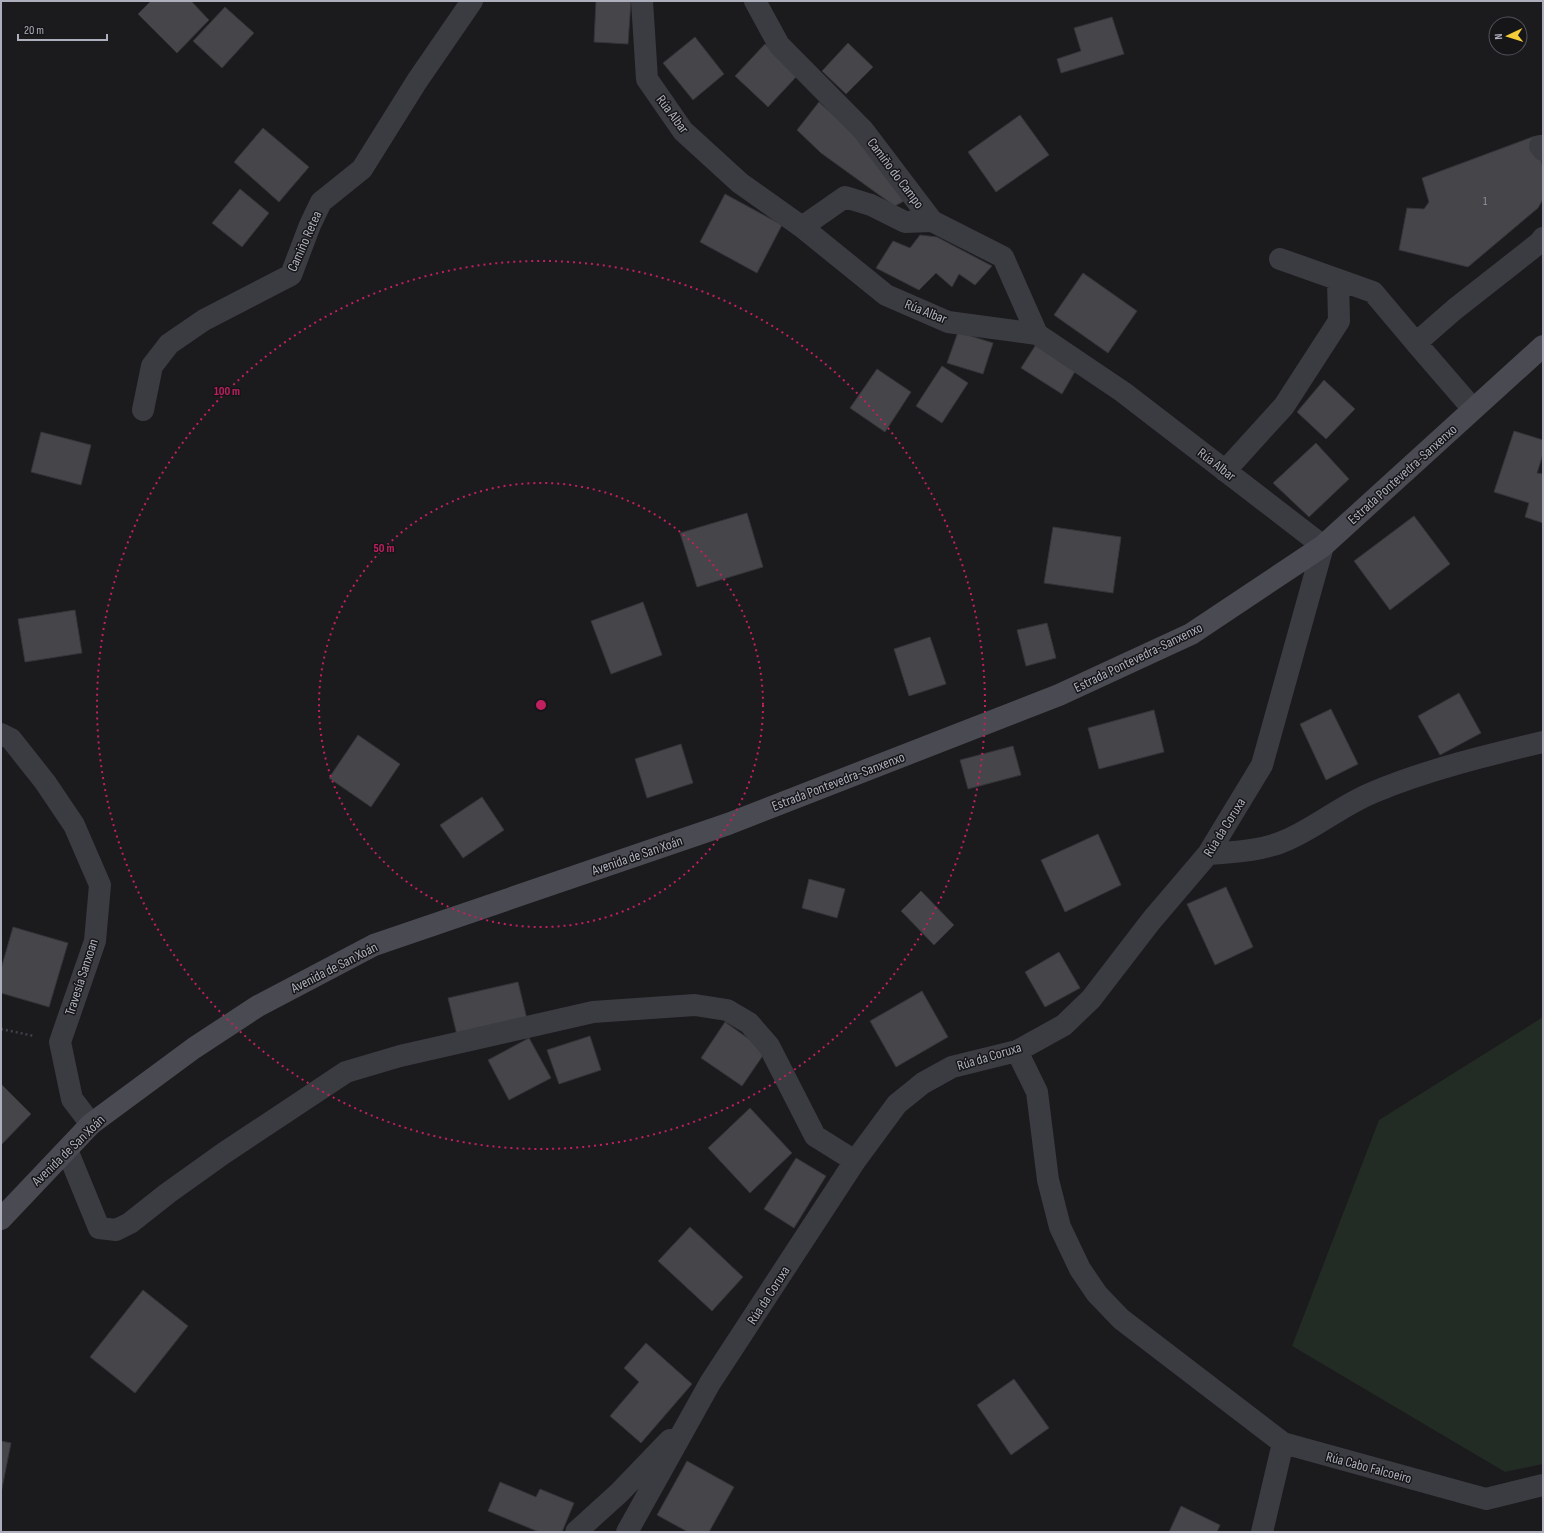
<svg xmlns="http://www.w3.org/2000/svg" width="1544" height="1533" viewBox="0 0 1544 1533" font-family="'Sofia Sans Condensed',sans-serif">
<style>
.green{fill:#222b24}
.building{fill:#45454a;stroke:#353439}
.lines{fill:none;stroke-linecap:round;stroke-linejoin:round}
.path{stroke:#414249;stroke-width:2.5;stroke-dasharray:2 3;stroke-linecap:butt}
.street{stroke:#3b3c42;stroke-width:22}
.secondary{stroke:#494a52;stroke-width:22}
.ring{fill:none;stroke:#c12060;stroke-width:2;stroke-dasharray:2 4}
.labels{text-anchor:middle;stroke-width:3;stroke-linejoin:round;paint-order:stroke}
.number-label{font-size:12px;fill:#9395a0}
.street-label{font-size:14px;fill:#adb0bc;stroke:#161518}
.centre{fill:#c12060;stroke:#161518;stroke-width:2}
.ring-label{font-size:12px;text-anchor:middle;font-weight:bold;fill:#c12060;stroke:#161518;stroke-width:3;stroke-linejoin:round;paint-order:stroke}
</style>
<rect width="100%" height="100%" fill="#1b1a1d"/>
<path class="green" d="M1543,1017V1464L1505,1472L1292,1346L1379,1120Z"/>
<path class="building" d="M151,1H191L209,20L177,53L138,14Z
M596,1H631L628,44L594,42Z
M225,7L254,33L222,68L193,41Z
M1112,17L1124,54L1061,73L1057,59L1081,51L1074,28Z
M695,37L724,74L693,100L663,63Z
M848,43L873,67L846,94L822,71Z
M765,44L797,76L768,107L735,76Z
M819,102L853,133L904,201L895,206L889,202L821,153L797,130Z
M1020,115L1049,155L996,192L968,152Z
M263,128L309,167L279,202L234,162Z
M1535,136L1543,168V199L1538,208L1468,267L1399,250L1407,208L1424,209L1429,202L1422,178Z
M240,189L269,213L242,247L212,223Z
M725,194L782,225L757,273L700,242Z
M920,235L937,237L992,266L975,285L959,274L952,287L936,273L919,290L876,268L893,241L910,248Z
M1083,273L1137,311L1108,353L1054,315Z
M958,332L993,343L983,374L947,363Z
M1037,343L1077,368L1062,394L1021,368Z
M942,366L968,383L942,423L916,406Z
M877,369L911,392L885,432L850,408Z
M1324,380L1355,409L1326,439L1297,412Z
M1514,431L1543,440V454L1537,473L1543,474V523L1525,517L1529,503L1494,492Z
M41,432L91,445L81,485L31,472Z
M1316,443L1349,479L1309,517L1273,483Z
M747,513L763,567L697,587L680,533Z
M1414,516L1450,564L1390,610L1354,561Z
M1053,527L1121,537L1113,593L1044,583Z
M643,602L662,655L611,674L591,621Z
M75,610L82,653L25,662L18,619Z
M1047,623L1056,658L1026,666L1017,630Z
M930,637L946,684L909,696L894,649Z
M1459,693L1481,733L1440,755L1418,716Z
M1331,709L1358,764L1326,780L1300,724Z
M1154,710L1164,752L1099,769L1088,728Z
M358,735L400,764L371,807L329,778Z
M681,744L693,783L647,798L635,759Z
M1013,746L1021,775L968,789L960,760Z
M482,797L504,830L463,858L440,825Z
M1098,834L1121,885L1065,912L1041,860Z
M809,879L845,889L837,918L802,908Z
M1226,887L1253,947L1215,965L1187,904Z
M921,891L954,925L934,945L901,911Z
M13,927L68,943L49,1007L1,993V969Z
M1059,952L1080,988L1045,1007L1025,972Z
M518,982L527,1019L457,1035L448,998Z
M922,991L948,1037L896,1067L870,1021Z
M725,1022L766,1051L742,1086L701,1058Z
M590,1036L601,1070L559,1084L547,1050Z
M529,1038L551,1078L509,1100L488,1060Z
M1,1084L31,1114L1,1145Z
M750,1108L792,1153L750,1193L708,1148Z
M796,1158L826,1176L794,1228L764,1209Z
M690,1227L743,1277L712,1311L658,1261Z
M143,1290L188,1326L135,1393L90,1357Z
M646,1343L692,1384L641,1443L610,1416L639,1382L624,1368Z
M1014,1379L1049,1428L1011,1455L977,1405Z
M1,1441L11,1443L1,1493Z
M687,1461L734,1487L709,1532H688L657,1515Z
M500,1482L536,1497L540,1489L574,1503L562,1532H539L488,1511Z
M1181,1506L1220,1525L1217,1532H1169Z"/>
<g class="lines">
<path class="path" d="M1,1029L34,1036"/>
<path class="street" d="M755,1L779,45L863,130L932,221L1003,257L1037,334
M1540,146L1543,150
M802,227L845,197L871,205L905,222L932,221
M1280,259L1373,292L1416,343L1455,309L1539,243L1543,238
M1416,343L1473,409
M143,410L152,366L169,344L204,320L291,275L310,225L321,202L362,169L417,81L472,1
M1225,471L1284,406L1339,321L1338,280
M1,734L11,739L45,782L74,825L100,885L95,941L60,1042L72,1099L91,1124
M1208,854C1235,852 1264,851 1289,839C1318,826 1344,804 1374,792C1426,770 1488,755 1543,742
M1017,1051L1037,1092L1048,1180L1060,1227L1080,1269L1097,1294L1121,1319L1283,1443
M67,1150L99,1228L116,1230L130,1223L168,1193L224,1153L346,1072L400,1056L593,1012L695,1005L727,1010L749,1023L769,1046L815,1136L855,1161
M576,1532L619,1493L670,1440
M627,1532L710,1383L855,1161L897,1104L923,1083L952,1067L1017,1051L1064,1025L1091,999L1151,921L1208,854L1262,765L1323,546L1123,392L1037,334L948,322L886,295L802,227L740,183L683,131L647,79L642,1
M1262,1532L1283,1443L1486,1499L1543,1485"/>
<path class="secondary" d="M1,1219L91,1124L194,1048L258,1006L374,945L728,824L1059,695L1191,634L1323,546L1543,346"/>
</g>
<g class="ring">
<circle cx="541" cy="705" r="222"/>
<circle cx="541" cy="705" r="444"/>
</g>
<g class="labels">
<g class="number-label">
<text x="1485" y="205">1</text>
</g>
<g class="street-label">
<text transform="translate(673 114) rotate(53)" y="5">Rúa Albar</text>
<text transform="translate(896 173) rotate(53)" y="5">Camiño do Campo</text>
<text transform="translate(304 241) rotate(-66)" y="5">Camiño Retea</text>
<text transform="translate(926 311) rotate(22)" y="5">Rúa Albar</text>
<text transform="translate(1217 464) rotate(38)" y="5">Rúa Albar</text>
<text transform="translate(1402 474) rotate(-42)" y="5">Estrada Pontevedra-Sanxenxo</text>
<text transform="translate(1138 657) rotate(-26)" y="5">Estrada Pontevedra-Sanxenxo</text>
<text transform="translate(838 781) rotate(-21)" y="5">Estrada Pontevedra-Sanxenxo</text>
<text transform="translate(1224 827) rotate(-58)" y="5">Rúa da Coruxa</text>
<text transform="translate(637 855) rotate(-19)" y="5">Avenida de San Xoán</text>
<text transform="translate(334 967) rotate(-27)" y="5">Avenida de San Xoán</text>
<text transform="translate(81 977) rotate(-72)" y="5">Travesía Sanxoan</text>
<text transform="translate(989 1056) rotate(-17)" y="5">Rúa da Coruxa</text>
<text transform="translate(68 1150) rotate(-44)" y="5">Avenida de San Xoán</text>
<text transform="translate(768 1295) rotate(-57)" y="5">Rúa da Coruxa</text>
<text transform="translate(1369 1467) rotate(15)" y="5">Rúa Cabo Falcoeiro</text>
</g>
</g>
<circle cx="541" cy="705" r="6" class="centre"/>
<g class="ring-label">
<text x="227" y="395">100 m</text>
<text x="384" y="552">50 m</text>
</g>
<rect width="1544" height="1533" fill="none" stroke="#adb0bc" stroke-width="4"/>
<g transform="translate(1508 36) rotate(266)"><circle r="19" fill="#161518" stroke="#52535a"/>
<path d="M0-3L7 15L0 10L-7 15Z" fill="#f6cd39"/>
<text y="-6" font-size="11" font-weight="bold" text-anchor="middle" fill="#adb0bc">N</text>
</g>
<path d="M18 34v6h89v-6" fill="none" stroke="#adb0bc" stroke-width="2"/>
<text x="24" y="34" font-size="12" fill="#adb0bc" stroke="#161518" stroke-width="3" paint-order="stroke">20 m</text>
</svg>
